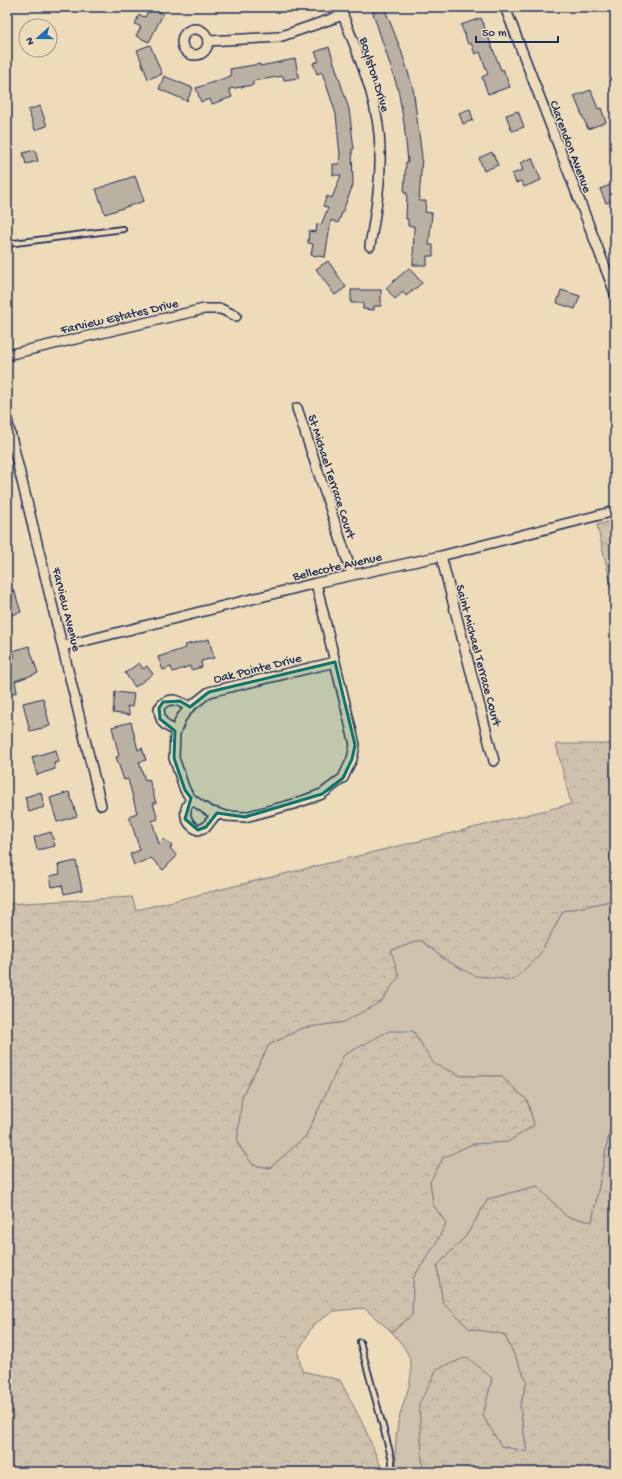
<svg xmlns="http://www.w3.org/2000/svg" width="622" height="1479" viewBox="0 0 622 1479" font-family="'Gochi Hand',sans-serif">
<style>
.grass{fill:#cfc2ac;stroke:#757885}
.forest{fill:url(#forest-crowns);stroke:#757885}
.building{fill:#bab1a3;stroke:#1b2f5e}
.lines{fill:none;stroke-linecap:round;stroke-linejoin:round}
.service-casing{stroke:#1b2f5e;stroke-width:8}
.minor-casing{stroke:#1b2f5e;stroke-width:12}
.service{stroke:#eedbb9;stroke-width:4.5}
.minor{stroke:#eedbb9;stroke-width:9}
.marked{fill:#0f766e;fill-opacity:0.2;stroke:#0f766e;stroke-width:3;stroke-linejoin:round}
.labels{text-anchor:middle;stroke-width:3;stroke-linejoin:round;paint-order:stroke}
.street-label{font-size:13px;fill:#1b2f5e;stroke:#eedbb9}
</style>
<defs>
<pattern id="forest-crowns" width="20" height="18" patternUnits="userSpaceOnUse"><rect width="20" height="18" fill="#cfc2ac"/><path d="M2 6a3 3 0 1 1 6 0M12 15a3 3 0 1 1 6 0" fill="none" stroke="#b1a796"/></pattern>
</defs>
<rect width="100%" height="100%" fill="#eedbb9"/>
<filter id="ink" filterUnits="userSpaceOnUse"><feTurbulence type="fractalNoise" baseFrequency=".025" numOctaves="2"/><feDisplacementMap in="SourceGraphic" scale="8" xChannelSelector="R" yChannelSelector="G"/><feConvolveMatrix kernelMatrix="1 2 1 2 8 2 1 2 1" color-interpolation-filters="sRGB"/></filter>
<g filter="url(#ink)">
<path class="grass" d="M615,900V1104L592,1222L567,1217L537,1186L488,1199L466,1236L437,1266L443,1303L470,1329L504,1334L527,1381L520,1407L527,1453L501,1446L483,1416L492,1378L419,1404L423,1472H397C395,1455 395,1440 398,1423C401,1405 413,1385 411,1366C410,1352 400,1342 392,1332L412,1315L413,1278L435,1245L446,1223L433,1205L430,1181L443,1158L472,1144L508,1142L534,1125L527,1100L501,1076H462L434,1064L413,1031L344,1055L306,1136L270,1168L253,1165L237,1142L242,1096L269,1045L302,1028L344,1022L391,951L420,940L444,959L540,954L563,911Z"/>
<path class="forest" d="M611,521L615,531V601L597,525Z
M556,744H615V900L563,911L540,954L514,980L475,976L444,959L420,940L391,951L399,976L382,1001L344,1022L302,1028L269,1045L242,1096L237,1143L253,1165L270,1168L306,1136L344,1055L389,1031H413L434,1064L462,1076H501L527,1100L534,1125L508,1142L472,1144L443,1158L430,1182L433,1205L446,1223L435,1245L413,1278L412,1315L392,1332L364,1308L334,1311L313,1325L298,1352L302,1371L340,1380L363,1424L383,1472H7V904L132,897L136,910L571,804Z
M615,1104V1472H423L419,1404L437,1369L467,1357L492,1378L483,1416L501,1446L527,1452L520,1407L527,1381L504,1334L470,1329L443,1303L437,1266L466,1236L488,1199L537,1186L567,1217L592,1222Z"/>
<path class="building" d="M371,7H384L401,50L413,88L422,157L419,201H426L425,212L432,213L429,245H433V256H427V265H413L414,226H408V219H406L407,193H404L406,162H408L404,123L398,89Z
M150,8L163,14L149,42L136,36L141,27L135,24L139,15L145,17Z
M481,18L501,70L503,69L510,87L488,94L482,77L488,74L480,52L475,54L471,43L468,44L461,25Z
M150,45L162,74L148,79L137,50Z
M329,47L349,109L354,149H352L353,185L338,223L331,220L325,257L311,255L313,244L308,243L309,231L316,232L317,224L321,225L328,208L323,206L327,196L332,198L341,175H333V164H339L340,155L336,114L322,72L317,74L313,63L319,61L315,52Z
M295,59L299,78L284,80L283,76L253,81V85L229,89L232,97L212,104L210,99L201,102L196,88L231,76L230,69L260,64V66Z
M164,76L193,88L187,101L159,89Z
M591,90L598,109L601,108L606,122L588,129L574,96Z
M40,106L47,126L35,130L28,110Z
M470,109L473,120L463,124L459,113Z
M518,111L524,127L512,131L506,115Z
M35,150L38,161L26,164L23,153Z
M492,152L498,165L484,171L479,158Z
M532,158L541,180L524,187L521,181L516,183L512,174L523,170L520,163Z
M135,176L144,201L105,214L96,189Z
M615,183V200L606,203L600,189Z
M328,261L346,287L335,295L316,269Z
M409,268L422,283L406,296L403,292L395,299L386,288Z
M351,290H381V306H374V310L363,309V303H351Z
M561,290L580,296L575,309L557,303Z
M14,590L21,612L7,616V592Z
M209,639L214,658L201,661L202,667L191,670L190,666L173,672L171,667L163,670L158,657L186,648L185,645Z
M29,646L38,673L15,681L17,692L7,695V680L11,679L7,668V660L15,657L13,651Z
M139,663L143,669L147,666L153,674L135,687L125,673Z
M115,692L134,694L132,707L127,706L130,715L113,713Z
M43,698L50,726L30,731L23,703Z
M131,722L138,750L142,748L146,760L139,762L145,780L149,779L156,803H153L158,819L152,821L159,844L164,839L172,846L170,848L177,856L163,870L151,858L134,865L130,854L140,850L129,816L137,813L128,779L124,780L116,757L119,756L112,727Z
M56,750L59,762L54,763L55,769L37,775L32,757Z
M41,792L44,807L29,812L25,797Z
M69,792L77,816L57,822L50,798Z
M51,832L55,846L37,850L34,837Z
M76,861L82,890L64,894L62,885L52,887L50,876L60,874L58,865Z"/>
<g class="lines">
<g class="service-casing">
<path id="service" d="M7,244L123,229
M360,1342L392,1460V1472"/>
</g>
<g class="minor-casing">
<path id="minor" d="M340,7C357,53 380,101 380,151C381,183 375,215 370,246
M505,7L615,293
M182 42a13 13 0 1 1 26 0a13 13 0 1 1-26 0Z
M208,41L279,37L343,15
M7,355L204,309H221L236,316
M297,408L352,574
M7,420L101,805
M441,556L494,761
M316,583L335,662L355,745L352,759L343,778L322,794L294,804L245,817L226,816L209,811L191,799L185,790L174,758L175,733L181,718L190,707L209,692L335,662
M64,646L316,583L441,556L615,511
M176,731C163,725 160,722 159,708C168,695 178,700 190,707
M192,799C181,810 185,824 198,830L206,827L217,813"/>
</g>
<use href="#service" class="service"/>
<use href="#minor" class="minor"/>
</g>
</g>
<path class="marked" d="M335,662L355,745L352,759L343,778L322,794L245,817L217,813L206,827L198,830L185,819L191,798L185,790L174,758L175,731L160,719L159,708L163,702L180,701L190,707L209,692Z"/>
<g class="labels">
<g class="street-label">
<text transform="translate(376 74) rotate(73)" y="5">Boylston Drive</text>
<text transform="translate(572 146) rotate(69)" y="5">Clarendon Avenue</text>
<text transform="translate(119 315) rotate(-13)" y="5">Farview Estates Drive</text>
<text transform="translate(333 476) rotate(72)" y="5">St Michael Terrace Court</text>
<text transform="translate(337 565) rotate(-13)" y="5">Bellecote Avenue</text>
<text transform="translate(68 609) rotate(76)" y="5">Farview Avenue</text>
<text transform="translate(480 655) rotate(75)" y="5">Saint Michael Terrace Court</text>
<text transform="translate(257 667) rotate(-14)" y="5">Oak Pointe Drive</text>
</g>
</g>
<rect width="622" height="1479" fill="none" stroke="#eedbb9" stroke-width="24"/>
<rect x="12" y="12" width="598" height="1455" fill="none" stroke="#1b2f5e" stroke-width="1.5" filter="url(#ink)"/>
<g transform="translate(38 38) rotate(249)"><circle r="19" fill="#eedbb9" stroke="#9a9695"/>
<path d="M0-3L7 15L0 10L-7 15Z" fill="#1f6fb2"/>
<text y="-6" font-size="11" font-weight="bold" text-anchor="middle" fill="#1b2f5e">N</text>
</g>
<path d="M476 36v6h82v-6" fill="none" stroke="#1b2f5e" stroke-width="2"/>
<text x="482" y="36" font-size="12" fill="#1b2f5e" stroke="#eedbb9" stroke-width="3" paint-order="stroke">50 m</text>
</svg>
